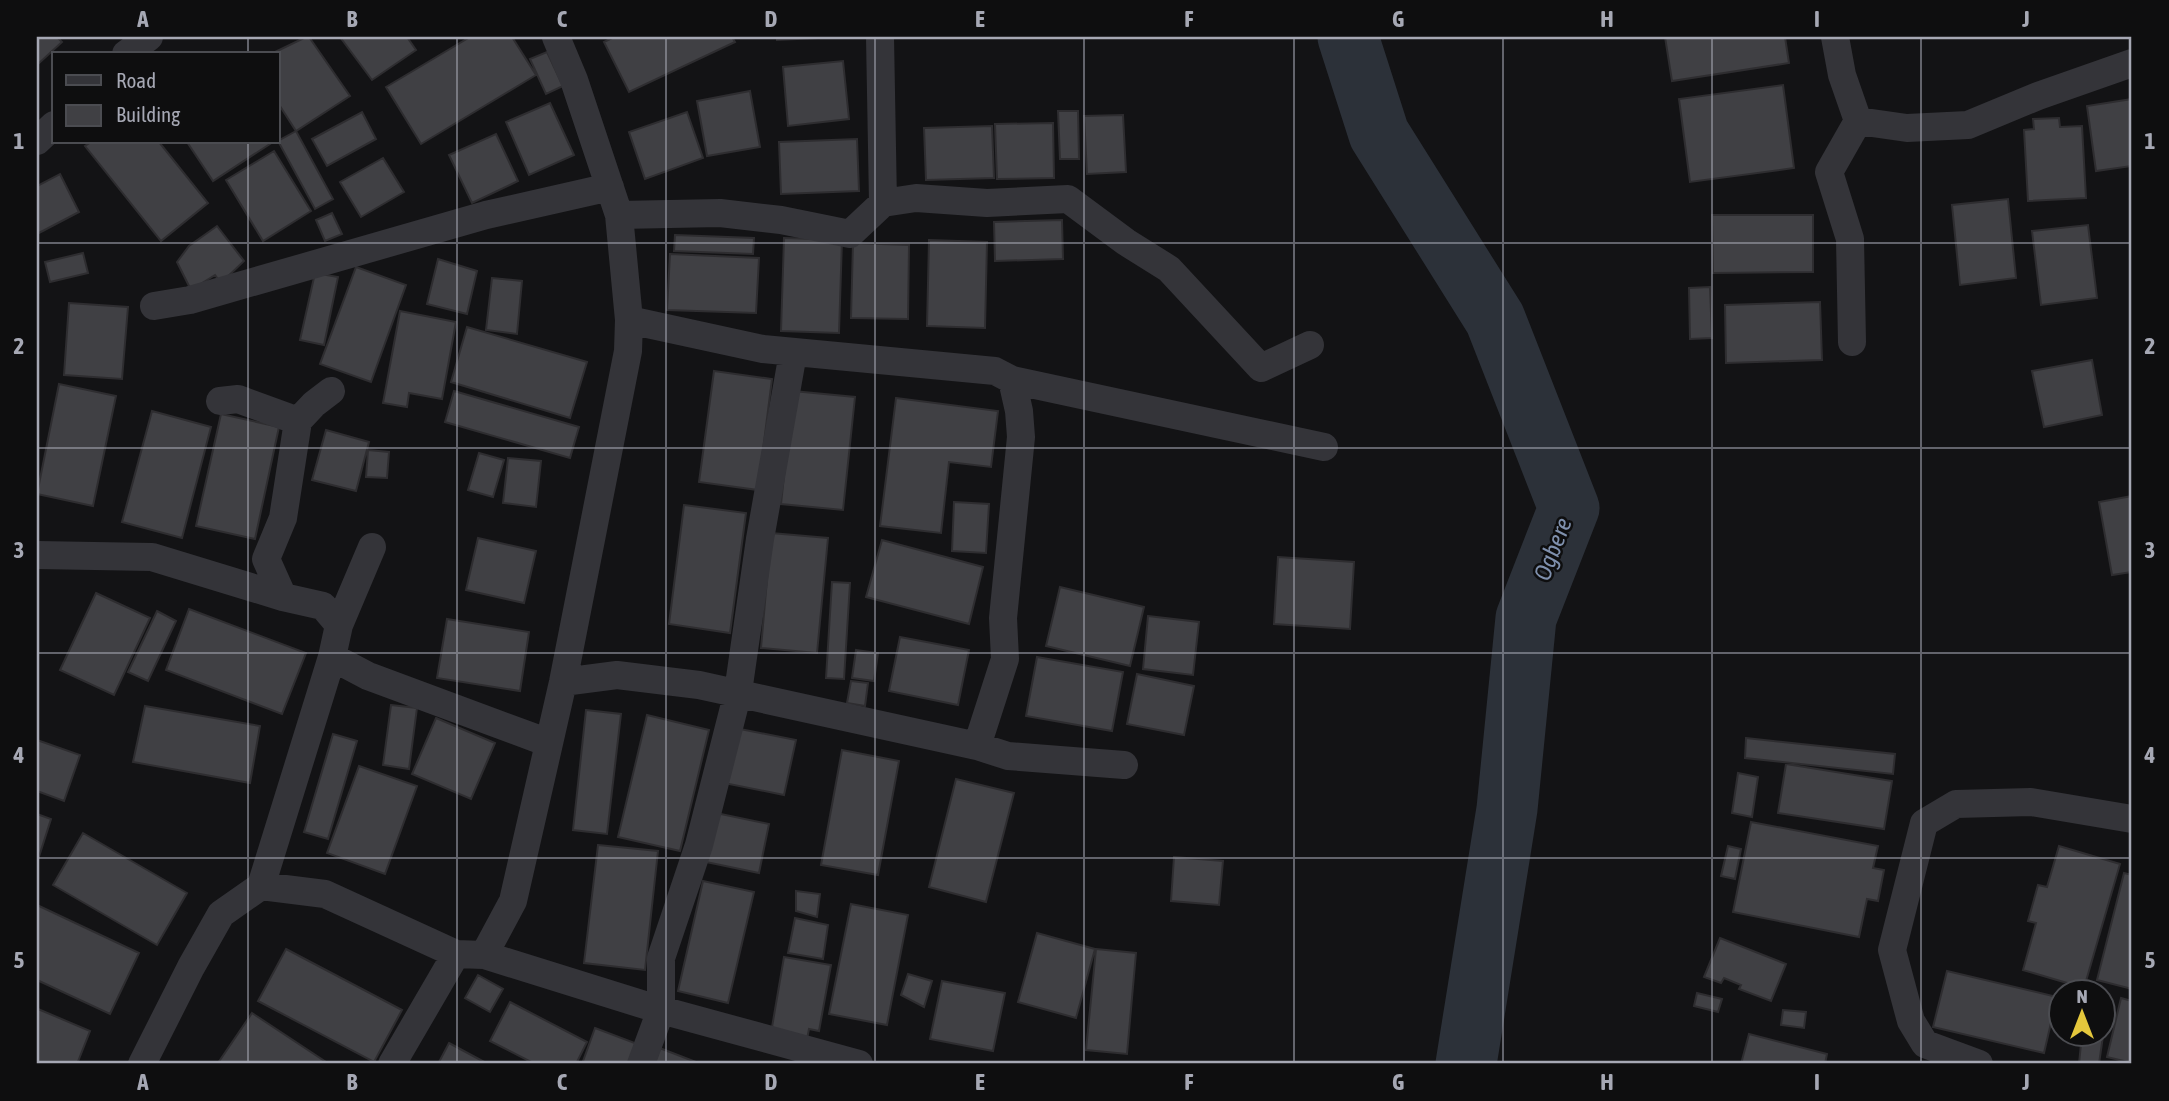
<svg xmlns="http://www.w3.org/2000/svg" width="2169" height="1101" viewBox="0 0 2169 1101" font-family="'Asap Condensed',sans-serif">
<style>
.lines{fill:none;stroke-linecap:round;stroke-linejoin:round}
.river{stroke:#2c3139;stroke-width:61}
.building{fill:#404044;stroke:#2e2d30;stroke-width:2}
.minor{stroke:#343439;stroke-width:28}
.grid{fill:none;stroke:#a6a8b4;stroke-width:2;stroke-opacity:0.55}
.labels{text-anchor:middle;stroke-width:5;stroke-linejoin:round;paint-order:stroke}
.water-label{font-size:24px;font-style:italic;fill:#7f90ad;stroke:#0e0e0f}
.neatline{fill:none;stroke:#a6a8b4;stroke-width:2.5}
.grid-label{font-size:23px;text-anchor:middle;font-weight:bold;fill:#a6a8b4}
</style>
<rect width="100%" height="100%" fill="#131315"/>
<g class="lines">
<path class="river" d="M1348,37L1379,134L1495,319L1569,508L1526,618L1507,809L1466,1064"/>
</g>
<path class="building" d="M37,37H57L62,42L37,65Z
M306,37H309L350,96L296,131L278,103V54H271Z
M340,37H407L416,50L372,80Z
M470,37H512L536,75L421,144L386,87Z
M614,37H732L735,42L629,92L604,42Z
M777,37H840L777,40Z
M1665,37H1785L1789,63L1672,81Z
M547,52L563,86L546,94L530,59Z
M843,61L849,119L788,126L783,67Z
M1783,85L1794,168L1690,182L1679,99Z
M750,91L760,147L707,156L697,101Z
M2132,99V166L2096,171L2087,106Z
M550,103L574,155L529,175L506,122Z
M1058,111H1078L1079,159H1060Z
M362,112L376,139L327,166L312,139Z
M687,112L703,158L645,179L629,132Z
M1123,115L1126,172L1087,174L1084,116Z
M2059,118L2060,127L2082,126L2086,198L2028,201L2024,130L2034,129L2033,119Z
M1053,123L1054,178L997,179L995,124Z
M992,126L994,178L926,180L924,128Z
M296,131L333,199L315,209L278,141Z
M496,134L518,181L472,203L449,155Z
M857,139L859,191L781,194L779,142Z
M91,142H159L208,203L161,241L85,146Z
M187,142H273L213,181Z
M274,151L311,211L263,241L226,180Z
M383,158L404,192L361,217L340,182Z
M60,174L79,212L37,234V186Z
M2008,199L2016,278L1960,285L1952,205Z
M332,213L342,234L325,241L316,220Z
M1712,215H1813V272L1713,273Z
M1062,220L1063,259L995,261L994,222Z
M2088,225L2097,298L2041,305L2032,231Z
M217,226L244,261L221,283L215,275L191,290L177,262L189,246Z
M675,235L754,238L753,254L674,251Z
M784,238L842,240L839,333L781,331Z
M929,240L987,242L985,328L927,326Z
M853,243L909,245L908,319L851,318Z
M83,253L88,273L50,282L45,262Z
M670,254L759,258L756,313L667,310Z
M438,259L477,271L467,314L427,304Z
M356,267L406,285L371,382L320,364Z
M315,273L338,277L324,345L300,340Z
M492,278L522,281L517,334L486,330Z
M1710,287L1712,338L1690,339L1689,288Z
M1820,302L1822,360L1726,363L1725,305Z
M69,303L128,307L122,379L64,375Z
M400,311L456,322L442,399L409,393L407,407L383,403Z
M467,327L587,362L570,418L451,382Z
M2092,360L2102,415L2044,427L2032,371Z
M714,371L772,379L758,490L699,482Z
M59,384L116,396L93,506L37,494Z
M454,391L579,427L570,458L445,422Z
M793,391L855,397L843,510L781,504Z
M896,398L998,411L991,467L949,462L941,533L880,526Z
M152,411L211,427L182,538L122,522Z
M221,414L279,427L255,539L196,526Z
M326,430L369,442L356,491L312,480Z
M368,450L389,452L387,478L366,477Z
M479,453L504,460L493,497L468,490Z
M508,458L541,461L536,507L503,503Z
M2132,496V572L2112,575L2099,502Z
M954,502L989,504L986,553L952,551Z
M684,505L746,513L730,633L669,624Z
M771,533L828,538L817,653L761,648Z
M478,538L536,551L524,603L466,590Z
M882,540L983,567L969,624L866,597Z
M1278,557L1354,562L1350,629L1274,624Z
M832,582L850,583L844,679L826,678Z
M1060,587L1144,607L1130,666L1046,646Z
M96,593L150,618L114,695L60,670Z
M189,609L306,653L282,714L166,670Z
M157,611L176,621L148,681L128,672Z
M1148,616L1199,622L1193,675L1143,669Z
M447,619L529,632L520,691L437,678Z
M900,637L969,650L958,705L889,691Z
M856,650L878,653L874,681L852,678Z
M1037,657L1123,672L1112,731L1026,716Z
M1137,674L1194,686L1184,735L1127,724Z
M851,681L868,683L865,706L847,703Z
M391,705L417,708L409,769L383,765Z
M145,706L260,726L250,783L133,762Z
M586,710L621,714L607,834L573,830Z
M647,715L709,730L680,851L618,837Z
M436,718L495,743L471,799L412,774Z
M735,728L796,740L784,795L724,783Z
M333,734L357,741L328,839L304,832Z
M1746,738L1895,754L1893,774L1745,758Z
M37,740L80,755L64,801L37,791Z
M842,750L899,761L878,875L821,865Z
M1786,764L1892,781L1884,829L1778,813Z
M359,766L417,786L385,874L327,853Z
M1738,773L1758,777L1752,817L1732,813Z
M956,779L1014,793L986,902L929,887Z
M716,813L769,824L759,873L706,862Z
M37,814L51,819L37,863Z
M1751,822L1878,846L1873,868L1884,870L1878,901L1867,899L1859,937L1733,912Z
M83,833L187,893L157,945L53,885Z
M598,845L658,851L645,970L584,963Z
M1728,846L1741,849L1735,879L1721,876Z
M2059,846L2120,864L2084,988L2023,970L2036,923L2028,921L2038,885L2047,887Z
M1174,857L1223,861L1219,905L1171,901Z
M2124,873L2132,875V989L2097,980Z
M703,881L754,892L728,1003L678,991Z
M796,891L820,894L817,917L796,911Z
M851,904L908,915L887,1025L829,1014Z
M37,905L139,953L110,1014L37,980Z
M795,918L828,925L823,959L788,953Z
M1037,933L1095,949L1076,1018L1018,1002Z
M1720,938L1786,964L1771,1001L1739,989L1741,985L1724,978L1721,983L1704,977Z
M286,949L402,1010L374,1062L258,1001Z
M1096,949L1136,953L1127,1054L1086,1050Z
M784,957L831,965L819,1031L809,1029L807,1039L771,1033Z
M1947,971L2057,997L2044,1053L1933,1027Z
M908,974L932,981L924,1007L901,995Z
M478,975L503,989L490,1012L465,998Z
M942,981L1005,993L993,1051L930,1039Z
M1697,993L1722,999L1718,1012L1694,1006Z
M2121,998L2132,1001V1063L2107,1057Z
M2102,1001H2108L2099,1064H2079L2082,1034H2102Z
M510,1002L587,1042L576,1064H535L490,1041Z
M38,1009L90,1031L77,1064H37Z
M1783,1010L1806,1012L1804,1028L1781,1025Z
M252,1013L329,1064L218,1063Z
M595,1028L640,1045L632,1064H582Z
M1749,1034L1827,1054L1825,1064H1741Z
M449,1043L488,1064H438Z
M657,1047L701,1064H650Z"/>
<g class="lines">
<path class="minor" d="M880,37L883,203
M1835,37L1842,75L1858,121L1829,172L1850,239L1852,342
M126,54L149,37
M1858,121L1907,128L1968,125L2038,96L2132,63
M37,141L54,125
M619,215L720,213L781,220L850,234L883,203L916,198L987,203L1068,199L1126,242L1169,269L1261,368L1310,345
M154,306L190,300L486,215L610,187
M629,320L763,349L995,371L1012,380L1324,447
M220,401L238,399L298,421
M37,555L152,557L283,597L323,606L339,625
M283,597L266,559L283,518L298,421L314,404L331,391
M332,657L368,676L549,743
M563,682L617,675L699,685L977,746L1008,756L1124,765
M977,746L1005,659L1003,618L1021,437L1019,411L1012,380
M261,886L332,657L339,625L372,547
M484,955L513,901L563,682L628,351L629,320L619,215L574,80L556,37
M142,1064L191,967L221,914L261,886L325,894L456,954L484,955L661,1010L859,1064
M392,1064L456,954
M641,1064L661,1010V958L699,845L738,692L760,539L793,353
M1979,1064L1925,1044L1911,1021L1892,950L1924,823L1956,804L2031,802L2132,819"/>
</g>
<path class="grid" d="M248,37V54M457,37V1064M666,37V1064M875,37V1064M1084,37V1064M1294,37V1064M1503,37V1064M1712,37V1064M1921,37V1064M248,142V1064M37,243H2132M37,448H2132M37,653H2132M37,858H2132"/>
<g class="labels">
<g class="water-label">
<text transform="translate(1553 549) rotate(-69)" y="8">Ogbere</text>
</g>
</g>
<rect width="2169" height="1101" fill="none" stroke="#0e0e0f" stroke-width="77"/>
<rect x="52" y="52" width="228" height="91" fill="#0e0e0f" stroke="#4b4c51" stroke-width="2"/>
<rect x="66" y="75" width="35" height="10" fill="#343439" stroke="#4b4c51" stroke-width="2"/>
<text x="116" y="88" font-size="21" fill="#a6a8b4">Road</text>
<rect x="66" y="105" width="35" height="21" fill="#404044" stroke="#4b4c51" stroke-width="2"/>
<text x="116" y="122" font-size="21" fill="#a6a8b4">Building</text>
<g transform="translate(2082 1013)"><circle r="33" fill="#0e0e0f" stroke="#4b4c51" stroke-width="2"/>
<path d="M0-5L12 26L0 18L-12 26Z" fill="#e4c73c"/>
<text y="-10" font-size="19" font-weight="bold" text-anchor="middle" fill="#a6a8b4">N</text>
</g>
<rect x="38" y="38" width="2092" height="1024" class="neatline"/>
<g class="grid-label">
<text x="143" y="27">A</text>
<text x="352" y="27">B</text>
<text x="562" y="27">C</text>
<text x="771" y="27">D</text>
<text x="980" y="27">E</text>
<text x="1189" y="27">F</text>
<text x="1398" y="27">G</text>
<text x="1607" y="27">H</text>
<text x="1817" y="27">I</text>
<text x="2026" y="27">J</text>
<text x="19" y="149">1</text>
<text x="2150" y="149">1</text>
<text x="19" y="354">2</text>
<text x="2150" y="354">2</text>
<text x="19" y="558">3</text>
<text x="2150" y="558">3</text>
<text x="19" y="763">4</text>
<text x="2150" y="763">4</text>
<text x="19" y="968">5</text>
<text x="2150" y="968">5</text>
<text x="143" y="1090">A</text>
<text x="352" y="1090">B</text>
<text x="562" y="1090">C</text>
<text x="771" y="1090">D</text>
<text x="980" y="1090">E</text>
<text x="1189" y="1090">F</text>
<text x="1398" y="1090">G</text>
<text x="1607" y="1090">H</text>
<text x="1817" y="1090">I</text>
<text x="2026" y="1090">J</text>
</g>
</svg>
